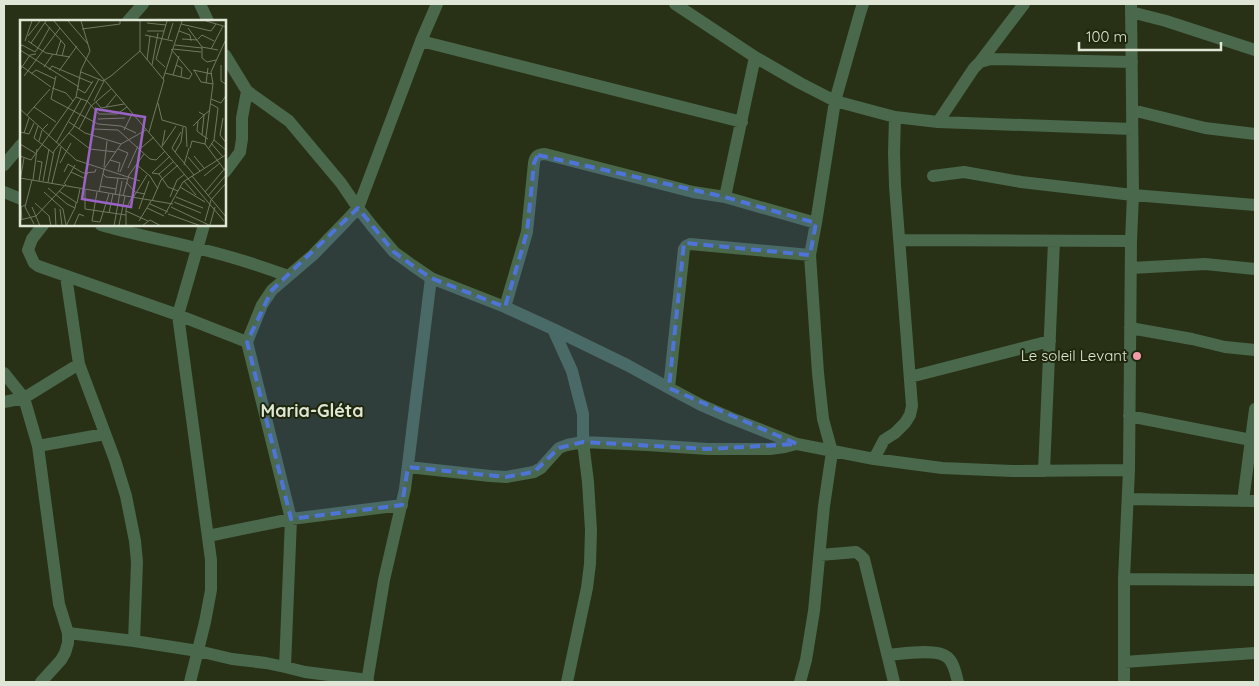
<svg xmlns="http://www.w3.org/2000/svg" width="1259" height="686" viewBox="0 0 1259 686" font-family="Quicksand,sans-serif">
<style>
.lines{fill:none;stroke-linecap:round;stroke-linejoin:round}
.minor{stroke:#49684c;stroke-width:12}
.marked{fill:#4e74d7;fill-opacity:0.2;stroke:#4e74d7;stroke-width:4;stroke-dasharray:10 6;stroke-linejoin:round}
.poi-dot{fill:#f39aa8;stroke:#1e270b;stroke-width:2}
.labels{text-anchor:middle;stroke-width:4;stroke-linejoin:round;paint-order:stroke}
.poi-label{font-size:15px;fill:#dfe6d5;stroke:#1e270b;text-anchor:end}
.quarter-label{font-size:18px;font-weight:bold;fill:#dfe6d5;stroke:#1e270b}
.inset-road{fill:none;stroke:#717962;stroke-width:1}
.view{fill:#9964c6;fill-opacity:0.15;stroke:#9964c6;stroke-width:2.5}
.inset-edge{fill:none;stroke:#dfe6d5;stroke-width:2.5}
</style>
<rect width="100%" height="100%" fill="#283115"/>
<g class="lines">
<path class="minor" d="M200,4L208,21
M675,4L755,57L800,83L835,101L895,117L938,122L1132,129
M1131,12L1166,21L1255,50
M128,21L143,4
M421,41L742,122
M225,55L247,91L289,121L341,183L358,208L372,226L394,252L412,265L431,278L505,307L553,329L627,365L669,388L701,405L731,418L797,444L874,459L942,468L1012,471L1129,470
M980,62L991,59L1132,62
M1132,110L1205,128L1255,134
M938,122L974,68L980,62L1024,4
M4,165L21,145
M225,172L240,152L242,139V118L247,91
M933,176L964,172L1021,182L1133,195L1255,205
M4,192L21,199
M725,197L755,57
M43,225L32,239L28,250L34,263L38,266L178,315L247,342
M101,225C132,234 164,240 196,248C227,255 258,265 288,276
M900,240L1131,241
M1131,268L1205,264L1255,269
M66,276L79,364L115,460L126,496L135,541L137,562L134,641
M505,307L527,232L534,163C535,156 538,154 545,154L693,192L725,197L816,223
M1130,328L1192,339L1225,347L1255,350
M553,329L572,371L583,414V442L588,482L591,530L590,564L587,588L567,682
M4,373L24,398L38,446L59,604L68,633V643L65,653L61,660L41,682
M910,377L1050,341
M669,388L684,249L686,246L690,244L810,255
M4,402L24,398L79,364
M1129,416L1251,440
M38,446L105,434
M874,459L884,440L895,433L905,423L910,415L912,406L895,186L894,153L895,117
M408,467L490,476L506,477L534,472L541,468L559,448L567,445L583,442L647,445L708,449H770L785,447L796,444
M1044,471L1054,241
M1128,499L1255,501
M1243,501L1255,409
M208,536L291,519L402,505
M820,555L856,552L860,555L864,559L894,682
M1124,579L1255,580
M68,633L134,641L198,651L232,659L266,663L285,667L305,672L368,680
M888,655C902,654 936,648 947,657C954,662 956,675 958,682
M1124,662L1255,653
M285,667L291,519L247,342L262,305L272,290L313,255L346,221L358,208L421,41L437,4
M190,682L205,622L211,590V560L178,315L204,225
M367,682L384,580L405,489L431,278
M800,682L806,660L814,611L824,506L832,452L823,419L818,373L810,255L816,223L835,101L860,13L863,4
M1124,682V579L1129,470L1131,241L1133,195L1131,4"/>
</g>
<path class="marked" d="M538,155L725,197L816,223L810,255L684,243L669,388L797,444L708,449L583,442L559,448L534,472L506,477L408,467L402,505L291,519L247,342L272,290L358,208L394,252L412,265L431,278L505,307L527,232L534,163Z"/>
<circle class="poi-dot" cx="1137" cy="356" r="5"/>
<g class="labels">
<g class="poi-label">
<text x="1127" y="361">Le soleil Levant</text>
</g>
<g class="quarter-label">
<text x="312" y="417">Maria-Gléta</text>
</g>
</g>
<g transform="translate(20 20)">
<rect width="206" height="206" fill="#283115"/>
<path class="inset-road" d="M34,1L204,201M48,1L68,24M186,1L207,7M25,3L45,25L42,36M127,3L146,5M161,4L191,11L196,4M30,7L18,28L26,33L50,37M168,8L182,27L198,30M62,9L100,4V1M127,11H144M159,11L170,15L171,21M125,15L153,21M8,16L20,1M148,19L153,3M162,19L178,20M178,19L182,15L194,21M5,21L12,1M11,23L26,1M155,25L182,28M0,27L2,25L15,32L18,28L8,21M182,27V38L187,42L196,40M151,29L172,54L169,59L161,57M153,29L181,32M191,29L203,6M0,30L59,67M120,31L144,60L129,112M36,35L41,20M127,40L130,16M0,45L31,67M132,45L138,13M201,45V61L207,65M24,47L33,34M145,47L136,39L147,1M0,50L10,35L16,34M29,50L32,46L72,63M173,50L192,54M174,50L181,62L193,64L185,124M39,51L57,26M61,52L83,61L91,56L120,31V1M145,53L161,57L162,48L156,45M11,54L16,50L35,59M153,55L159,36M4,56L40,8M36,56L31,79L78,104L101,106L116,113M143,59L162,1M186,63L188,48M193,64L191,52L207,17M32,68L46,73L53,81M58,69L65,73L73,61M56,77L67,81L79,94H97L107,87M191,79L201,83L207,74M74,81L84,61M76,82L81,88L104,84M138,83L142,100L166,107L167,127M14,87L36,102M86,87L96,75M0,89L56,140L120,161M7,95L30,69M203,98L200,115L207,124M78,99L105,98M178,101L177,111L182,115M49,102L65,113L101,124M18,106L14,118L33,133M173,106L184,95L179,92M163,107L161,122L155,132L174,155M59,109L71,86L91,69M74,109L98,110M98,110L130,139L136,140L145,131M104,110L112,94M0,112L9,114L14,103M4,113L9,98M49,113L70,129L96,132M188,119L182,115L184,95L190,90M194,120L207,131M19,121L22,110L28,104M36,123L61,79M191,123L203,137M0,124L15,133M143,125L156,106M142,127L145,110M121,128L134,117M170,128L172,121L185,124L207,153M189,128L194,120L198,88L191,84M98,129L108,133L100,152M155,132L152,128L161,112M0,136L11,140L56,77L61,50L70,31L61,1M150,136L132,153L139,154L148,167L158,171M174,136L184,148M168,137L180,151M90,140L100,143L98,152M17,141L22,142L19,161M40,143L51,123M117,145L130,156L138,169M164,145L169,128M84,147L87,121M108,148L118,126M44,152L48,144L63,153L75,152L76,149M51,152L64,158L68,153M83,154L86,157L107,159M139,154L154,141M172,156L207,198M184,156L200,143M0,158L153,184M12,160L5,187L14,204M13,160L17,129M0,161L4,138M23,161L29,129M164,161L176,175M28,162L34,131L53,108L79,59M106,162L115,172L125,174M32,163L41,127M44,164L55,145M80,166L96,169M160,167L185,182M28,168L47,184L55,188L56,183M65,170V189L106,195M39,171L57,183L60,169M24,172L43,189L46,205M77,172L72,201L80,202L89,174M79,172L84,149L101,124L126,110M185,172L207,146M95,175L98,158M103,176L109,155L124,134M188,176L207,154M150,177L157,160L165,154M156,177L183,188M113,178L127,155M132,181L141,160L158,145M154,182L181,193M15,183L29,196L31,206M130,184L148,192M12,187L20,206M151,187L191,206M35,188L36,206M127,188L144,196M40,189L42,206M119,189L129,161M106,191L128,201M89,193L93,174M145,194L163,162L207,134M148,194L181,206M0,200L16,196L46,164M2,200L1,187L5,185M119,201L131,181M185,201L191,180L207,162M99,205L105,176M190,205L195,187M46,206L55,188M54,206L59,194L64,196M94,206L102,161M106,206V189L112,177M122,206L130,200L141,206"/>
<path class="view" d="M76,89L125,97L111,187L62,179Z"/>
<rect width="206" height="206" class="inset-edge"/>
</g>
<rect width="1259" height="686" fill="none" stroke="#dfe6d5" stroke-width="10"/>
<path d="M1079 42v8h142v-8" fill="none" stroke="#dfe6d5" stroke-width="2.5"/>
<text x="1086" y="42" font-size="15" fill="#dfe6d5" stroke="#1e270b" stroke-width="4" paint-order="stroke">100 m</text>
</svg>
